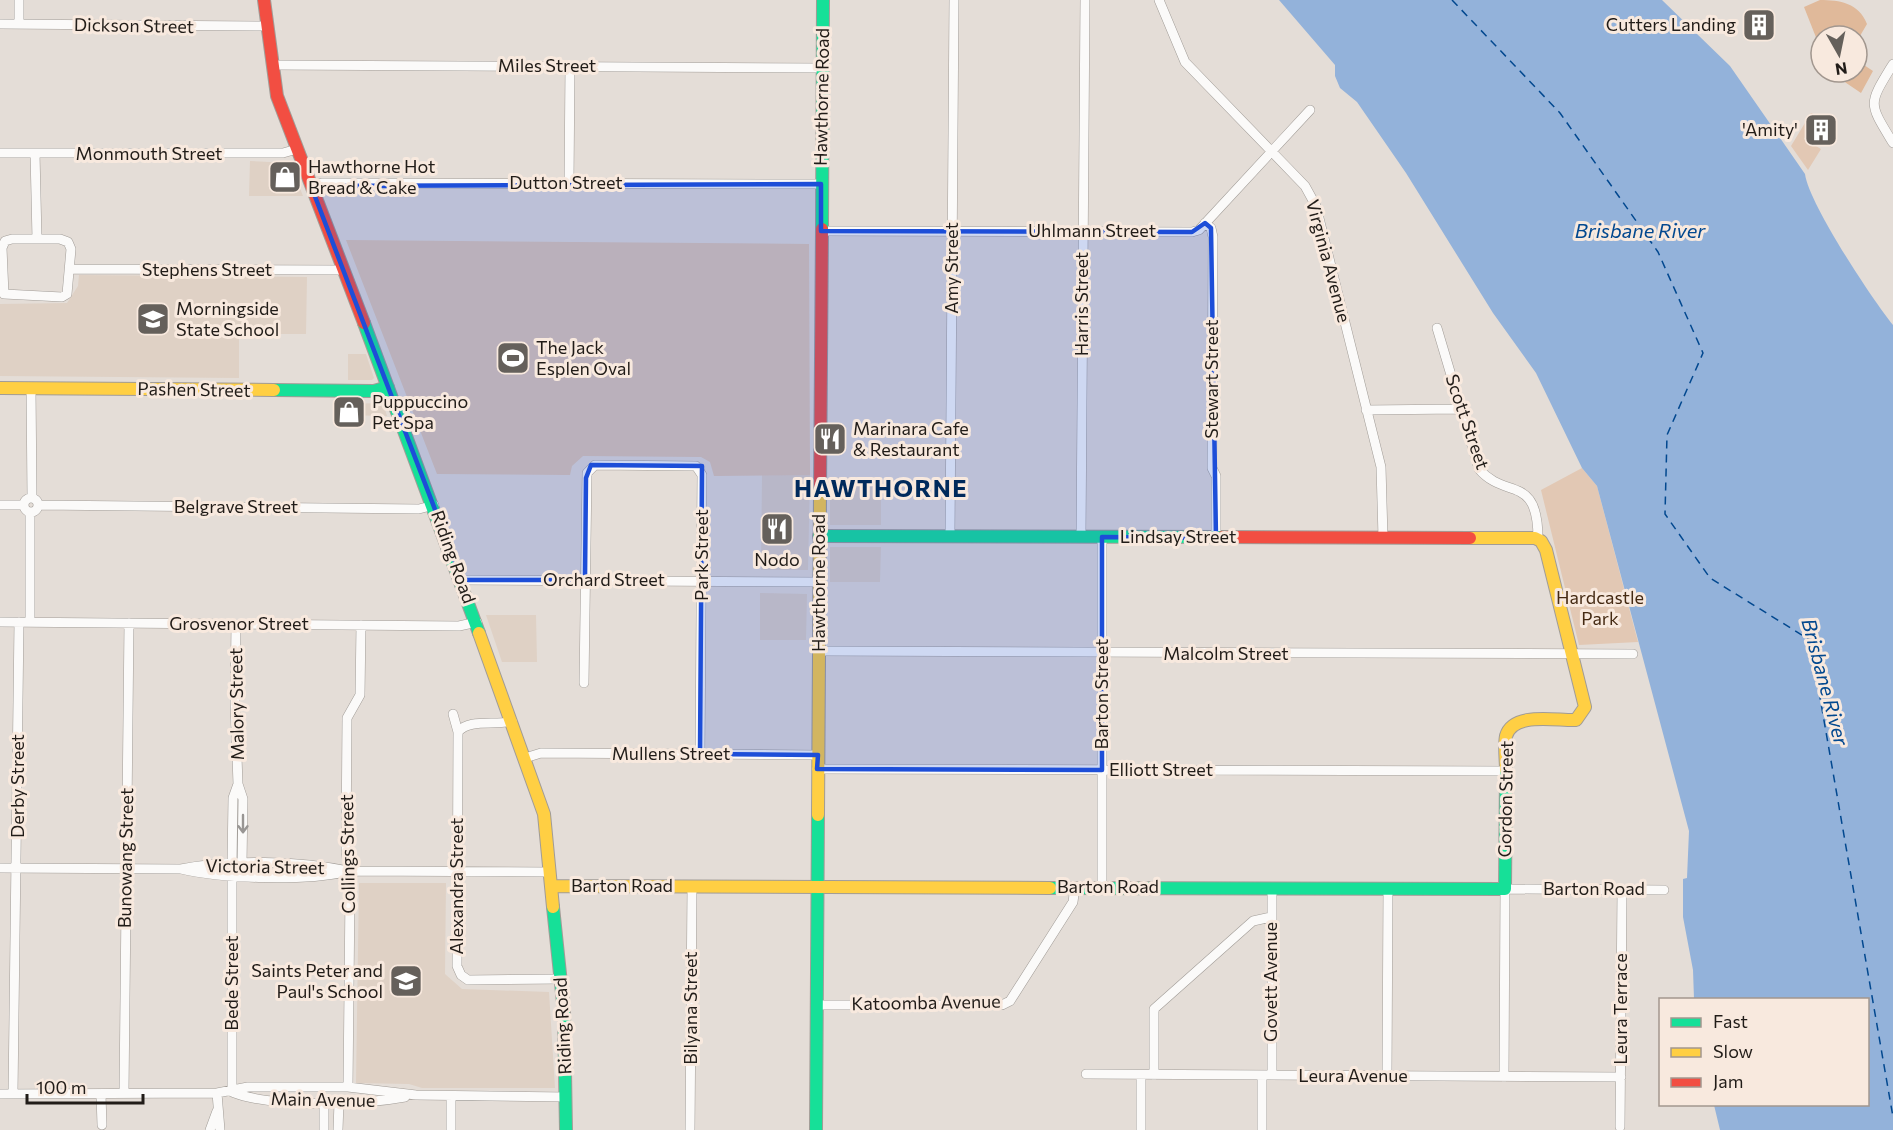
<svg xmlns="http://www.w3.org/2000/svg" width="1893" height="1130" viewBox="0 0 1893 1130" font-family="Commissioner,sans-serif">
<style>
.built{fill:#dfd1c5}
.green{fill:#e2c8b4}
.forest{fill:#e0b99a}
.water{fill:#93b2da}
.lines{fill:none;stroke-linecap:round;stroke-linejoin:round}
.ferry{stroke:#02488f;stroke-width:1.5;stroke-dasharray:8 6;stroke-linecap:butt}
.street-casing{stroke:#a19c97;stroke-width:10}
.fast-casing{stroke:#a19c97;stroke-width:14}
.slow-casing{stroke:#a19c97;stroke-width:14}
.jam-casing{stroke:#a19c97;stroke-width:14}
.street{stroke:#fbfaf9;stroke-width:9}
.fast{stroke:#16e098;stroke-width:12}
.slow{stroke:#ffcf43;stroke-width:12}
.jam{stroke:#f24e42;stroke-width:12}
.oneway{stroke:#999694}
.marked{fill:#1d4ed8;fill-opacity:0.2;stroke:#1d4ed8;stroke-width:4.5;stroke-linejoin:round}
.labels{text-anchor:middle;stroke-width:6;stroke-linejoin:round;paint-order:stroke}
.poi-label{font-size:18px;fill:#211c18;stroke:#f8e9de;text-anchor:start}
.street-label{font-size:18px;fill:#211c18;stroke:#f8e9de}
.park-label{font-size:18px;fill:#452a13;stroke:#f8e9de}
.water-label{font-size:20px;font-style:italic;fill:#02488f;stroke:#f8e9de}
.district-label{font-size:24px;font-weight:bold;letter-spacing:1.5px;fill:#002a5c;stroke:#f8e9de}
</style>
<rect width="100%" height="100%" fill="#e4ddd7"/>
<path class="built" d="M250,161L290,163L303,196H249Z
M79,275L307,277L306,334H239V378L0,376V304L67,303L78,286Z
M348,354H366L374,378L372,380H348Z
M383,403L387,416L340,415V404Z
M762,475H810L808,570H761Z
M830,477H881V525H830Z
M830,547H881L880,582H830Z
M760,593L807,594L806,640H760Z
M486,615H536L537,662H502Z
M359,883H446L445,974L462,989L549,992L555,1088H422L409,1084L356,1083Z"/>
<path class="green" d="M1811,113L1818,116L1804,139L1821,149L1808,170L1791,146Z
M346,240L809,244L810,475L714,476L710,462L701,457L583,456L572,466L570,475L437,474Z
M1582,468L1597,486L1638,642L1579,645L1541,490Z"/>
<path class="forest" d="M1820,0C1840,0 1859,3 1867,24L1857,41V36H1821V50L1804,7Z
M1857,49L1864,65L1873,71L1861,93L1830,72H1857Z"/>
<path class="water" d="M1279,0H1662L1730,66L1805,174C1809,204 1872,299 1893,325V1130H1720L1714,1105L1868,1104V1000L1694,999L1693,970L1683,917V879L1687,878L1689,831L1597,486L1582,468L1536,373L1493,313L1406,173L1357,102L1340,88L1335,76V65Z"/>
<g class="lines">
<path class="ferry" d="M1452,0L1560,113L1658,252L1703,353L1667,435L1665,514L1710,578L1810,640L1893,1117"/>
<g class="street-casing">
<path id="street" d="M1159,0L1185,62L1305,186L1316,206L1381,467L1383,537
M0,24L267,26
M19,24V0
M1893,64C1868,105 1868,102 1893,143
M272,65L822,68
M0,153H283L297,149
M35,153L37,239
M569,183L570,66
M311,186L322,183L821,184
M1205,223L1211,228L1213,237L1212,468L1216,476V538
M821,231L1192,232L1199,230L1310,110
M60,239L68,242L71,249L67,294L62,297L4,294L2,248L5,241L12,239Z
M71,269L344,270
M1437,328L1479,469C1505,500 1538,473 1538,539
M31,388L32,498
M1366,410L1460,409
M24 505a7 7 0 1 1 14 0a7 7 0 1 1-14 0Z
M0,505H24
M39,505L419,509L434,505
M950,536L954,0
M1081,537L1085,0
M462,580L819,582
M0,622L459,626L477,622
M30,622V512
M236,624L235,703L238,784L243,799L242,864
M819,651L1633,654
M584,683L587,473L595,465L696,466L702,475L700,754
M453,714L458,732
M512,721C496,726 469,718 458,732L457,966L461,975L468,980L560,979
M525,758L541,753L818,755
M817,769L1505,771
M232,864L233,798L238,784
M0,868L181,869C224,879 303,881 345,872
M181,869C228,859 301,861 348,871L550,872
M1102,887V537
M1272,888V1075
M816,1005H1002L1010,1001L1073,902L1075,887
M1086,1074L1621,1077
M1154,1075V1009L1253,921L1271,917
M1387,1076L1388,888
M1504,1077L1505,889L1664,890
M348,1087L350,892L346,848L347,718L360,695L361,625
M124,1092L129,623
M232,1092V875
M232,1092C272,1108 362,1105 405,1097
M217,1093L220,1130
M0,1094L217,1093L248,1087H348L416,1095L566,1097
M13,1094L19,622
M101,1095L102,1125
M1620,1127L1622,890
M210,1130L217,1111
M324,1130V1102
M338,1130L339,1102
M451,1130V1096
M690,1130L692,887
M1141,1130V1075
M1262,1130V1075"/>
</g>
<g class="fast-casing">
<path id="fast" d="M822,229L823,0
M364,323L479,633
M274,390L374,391L388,387
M819,536L1222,537
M1050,888L1505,889L1506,770
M553,907L564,1012L566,1130
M816,1130L818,815"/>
</g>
<g class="slow-casing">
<path id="slow" d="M0,388L274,390
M1470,538H1535L1541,541L1546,550L1585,707L1576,720C1557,721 1513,711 1506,736C1504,746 1506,760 1506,770
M479,633L544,814L553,907
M818,815L820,491
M552,886L1050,888"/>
</g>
<g class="jam-casing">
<path id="jam" d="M264,0L277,96L364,323
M820,491L822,229
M1222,537L1470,538"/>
</g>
<use href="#street" class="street"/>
<use href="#fast" class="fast"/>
<use href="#slow" class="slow"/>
<use href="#jam" class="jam"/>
</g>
<defs><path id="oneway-shaft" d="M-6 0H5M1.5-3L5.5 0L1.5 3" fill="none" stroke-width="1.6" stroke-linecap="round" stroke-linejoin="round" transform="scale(1.5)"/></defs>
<use class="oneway" href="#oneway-shaft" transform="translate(243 824) rotate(90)"/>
<path class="marked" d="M821,184V231L1192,232L1205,223L1211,228L1216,538L1102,537V770L817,769L818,755L700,754L702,466L591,465L586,478L585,580H462L311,186Z"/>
<defs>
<g id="building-square" transform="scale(1.725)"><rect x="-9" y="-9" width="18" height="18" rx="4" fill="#65605b" stroke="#f8e9de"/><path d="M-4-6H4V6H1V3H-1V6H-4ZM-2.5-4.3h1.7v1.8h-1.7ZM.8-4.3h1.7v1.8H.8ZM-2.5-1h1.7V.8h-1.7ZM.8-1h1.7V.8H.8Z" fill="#fff"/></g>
<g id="shop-square" transform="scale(1.725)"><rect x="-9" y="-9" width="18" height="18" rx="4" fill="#65605b" stroke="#f8e9de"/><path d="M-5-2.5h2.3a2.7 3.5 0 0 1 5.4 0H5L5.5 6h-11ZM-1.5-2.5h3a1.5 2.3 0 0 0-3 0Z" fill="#fff"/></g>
<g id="school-square" transform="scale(1.725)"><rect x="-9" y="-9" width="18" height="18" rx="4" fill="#65605b" stroke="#f8e9de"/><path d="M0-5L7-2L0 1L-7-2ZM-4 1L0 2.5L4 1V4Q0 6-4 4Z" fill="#fff"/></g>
<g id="stadium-square" transform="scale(1.725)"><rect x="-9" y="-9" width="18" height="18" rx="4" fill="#65605b" stroke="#f8e9de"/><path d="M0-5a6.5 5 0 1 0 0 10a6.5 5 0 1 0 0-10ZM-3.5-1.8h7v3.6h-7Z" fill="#fff"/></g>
<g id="restaurant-square" transform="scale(1.725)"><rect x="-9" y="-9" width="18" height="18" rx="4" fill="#65605b" stroke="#f8e9de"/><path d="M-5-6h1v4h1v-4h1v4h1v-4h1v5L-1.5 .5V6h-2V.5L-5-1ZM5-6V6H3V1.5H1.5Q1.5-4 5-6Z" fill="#fff"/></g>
</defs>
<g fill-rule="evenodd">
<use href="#building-square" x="1759" y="25"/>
<use href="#building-square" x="1821" y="130"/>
<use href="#shop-square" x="285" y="177"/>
<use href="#school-square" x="153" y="319"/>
<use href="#stadium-square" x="513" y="358"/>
<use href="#shop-square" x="349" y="412"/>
<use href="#restaurant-square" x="830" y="439"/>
<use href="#restaurant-square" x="777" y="529"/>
<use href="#school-square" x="406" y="981"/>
</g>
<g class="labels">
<g class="poi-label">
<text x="1736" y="31" text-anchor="end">Cutters Landing</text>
<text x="1798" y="136" text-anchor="end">'Amity'</text>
<text x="308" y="173">Hawthorne Hot<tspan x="308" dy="21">Bread &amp; Cake</tspan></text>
<text x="176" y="315">Morningside<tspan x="176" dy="21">State School</tspan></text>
<text x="536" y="354">The Jack<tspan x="536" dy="21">Esplen Oval</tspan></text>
<text x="372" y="408">Puppuccino<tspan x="372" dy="21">Pet Spa</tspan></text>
<text x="853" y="435">Marinara Cafe<tspan x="853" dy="21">&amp; Restaurant</tspan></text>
<text x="777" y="566" text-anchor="middle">Nodo</text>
<text x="383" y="977" text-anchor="end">Saints Peter and<tspan x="383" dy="21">Paul's School</tspan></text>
</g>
<g class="street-label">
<text transform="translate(134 26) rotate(1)" y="6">Dickson Street</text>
<text x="547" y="72">Miles Street</text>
<text transform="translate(822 97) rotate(-89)" y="6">Hawthorne Road</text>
<text x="149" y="160">Monmouth Street</text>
<text x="566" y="189">Dutton Street</text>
<text x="1092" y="237">Uhlmann Street</text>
<text transform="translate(1328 261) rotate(75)" y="6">Virginia Avenue</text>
<text transform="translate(952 268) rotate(-90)" y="6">Amy Street</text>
<text x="207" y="276">Stephens Street</text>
<text transform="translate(1082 304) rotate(-90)" y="6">Harris Street</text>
<text transform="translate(1212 379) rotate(-90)" y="6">Stewart Street</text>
<text transform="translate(194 390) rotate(1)" y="6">Pashen Street</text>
<text transform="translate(1467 422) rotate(71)" y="6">Scott Street</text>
<text x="236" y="513">Belgrave Street</text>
<text x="1178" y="543">Lindsay Street</text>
<text transform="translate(702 555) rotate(-90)" y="6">Park Street</text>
<text transform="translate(453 557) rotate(70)" y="6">Riding Road</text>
<text x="604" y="586">Orchard Street</text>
<text transform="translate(819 583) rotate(-90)" y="6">Hawthorne Road</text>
<text x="239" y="630">Grosvenor Street</text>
<text x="1226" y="660">Malcolm Street</text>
<text transform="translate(1102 694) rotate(-90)" y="6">Barton Street</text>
<text transform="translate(237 704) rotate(-91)" y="6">Malory Street</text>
<text x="671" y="760">Mullens Street</text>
<text x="1161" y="776">Elliott Street</text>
<text transform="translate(18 786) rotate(-90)" y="6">Derby Street</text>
<text transform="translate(1506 799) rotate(-89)" y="6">Gordon Street</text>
<text transform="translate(348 854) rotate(-91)" y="6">Collings Street</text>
<text transform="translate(126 858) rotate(-89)" y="6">Bunowang Street</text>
<text transform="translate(265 867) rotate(1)" y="6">Victoria Street</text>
<text transform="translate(457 886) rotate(-90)" y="6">Alexandra Street</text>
<text x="622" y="892">Barton Road</text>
<text x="1108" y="893">Barton Road</text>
<text x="1594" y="895">Barton Road</text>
<text transform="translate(1271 982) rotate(-90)" y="6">Govett Avenue</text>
<text transform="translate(232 983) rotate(-90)" y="6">Bede Street</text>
<text transform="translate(926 1003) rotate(-1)" y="6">Katoomba Avenue</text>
<text transform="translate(691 1008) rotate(-90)" y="6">Bilyana Street</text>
<text transform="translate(1621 1009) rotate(-90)" y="6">Leura Terrace</text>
<text transform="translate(563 1026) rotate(-93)" y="6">Riding Road</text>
<text x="1353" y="1082">Leura Avenue</text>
<text transform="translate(323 1100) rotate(1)" y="6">Main Avenue</text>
</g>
<g class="park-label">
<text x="1600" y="604">Hardcastle<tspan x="1600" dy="21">Park</tspan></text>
</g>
<g class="water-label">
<text x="1640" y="238">Brisbane River</text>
<text transform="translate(1825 682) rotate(75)" y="7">Brisbane River</text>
</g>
<g class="district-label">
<text x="881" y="497">HAWTHORNE</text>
</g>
</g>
<rect x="1659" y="998" width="210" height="108" fill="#f8e9de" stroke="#a2978f" stroke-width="1.5"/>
<rect x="1671" y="1018" width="30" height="9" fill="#16e098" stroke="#a2978f" stroke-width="1.5"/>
<text x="1713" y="1028" font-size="18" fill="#211c18">Fast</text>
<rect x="1671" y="1048" width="30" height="9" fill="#ffcf43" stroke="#a2978f" stroke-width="1.5"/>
<text x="1713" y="1058" font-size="18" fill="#211c18">Slow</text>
<rect x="1671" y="1078" width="30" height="9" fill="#f24e42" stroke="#a2978f" stroke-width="1.5"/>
<text x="1713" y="1088" font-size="18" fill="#211c18">Jam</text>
<g transform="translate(1839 54) rotate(171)"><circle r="28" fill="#f8e9de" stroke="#a2978f" stroke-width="1.5"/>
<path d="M0-4.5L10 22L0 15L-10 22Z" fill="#65605b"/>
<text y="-9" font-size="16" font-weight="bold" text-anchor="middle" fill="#211c18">N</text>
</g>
<path d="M27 1094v9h116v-9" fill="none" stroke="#211c18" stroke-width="3"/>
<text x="36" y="1094" font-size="18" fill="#211c18" stroke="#f8e9de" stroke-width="4.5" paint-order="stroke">100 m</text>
</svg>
